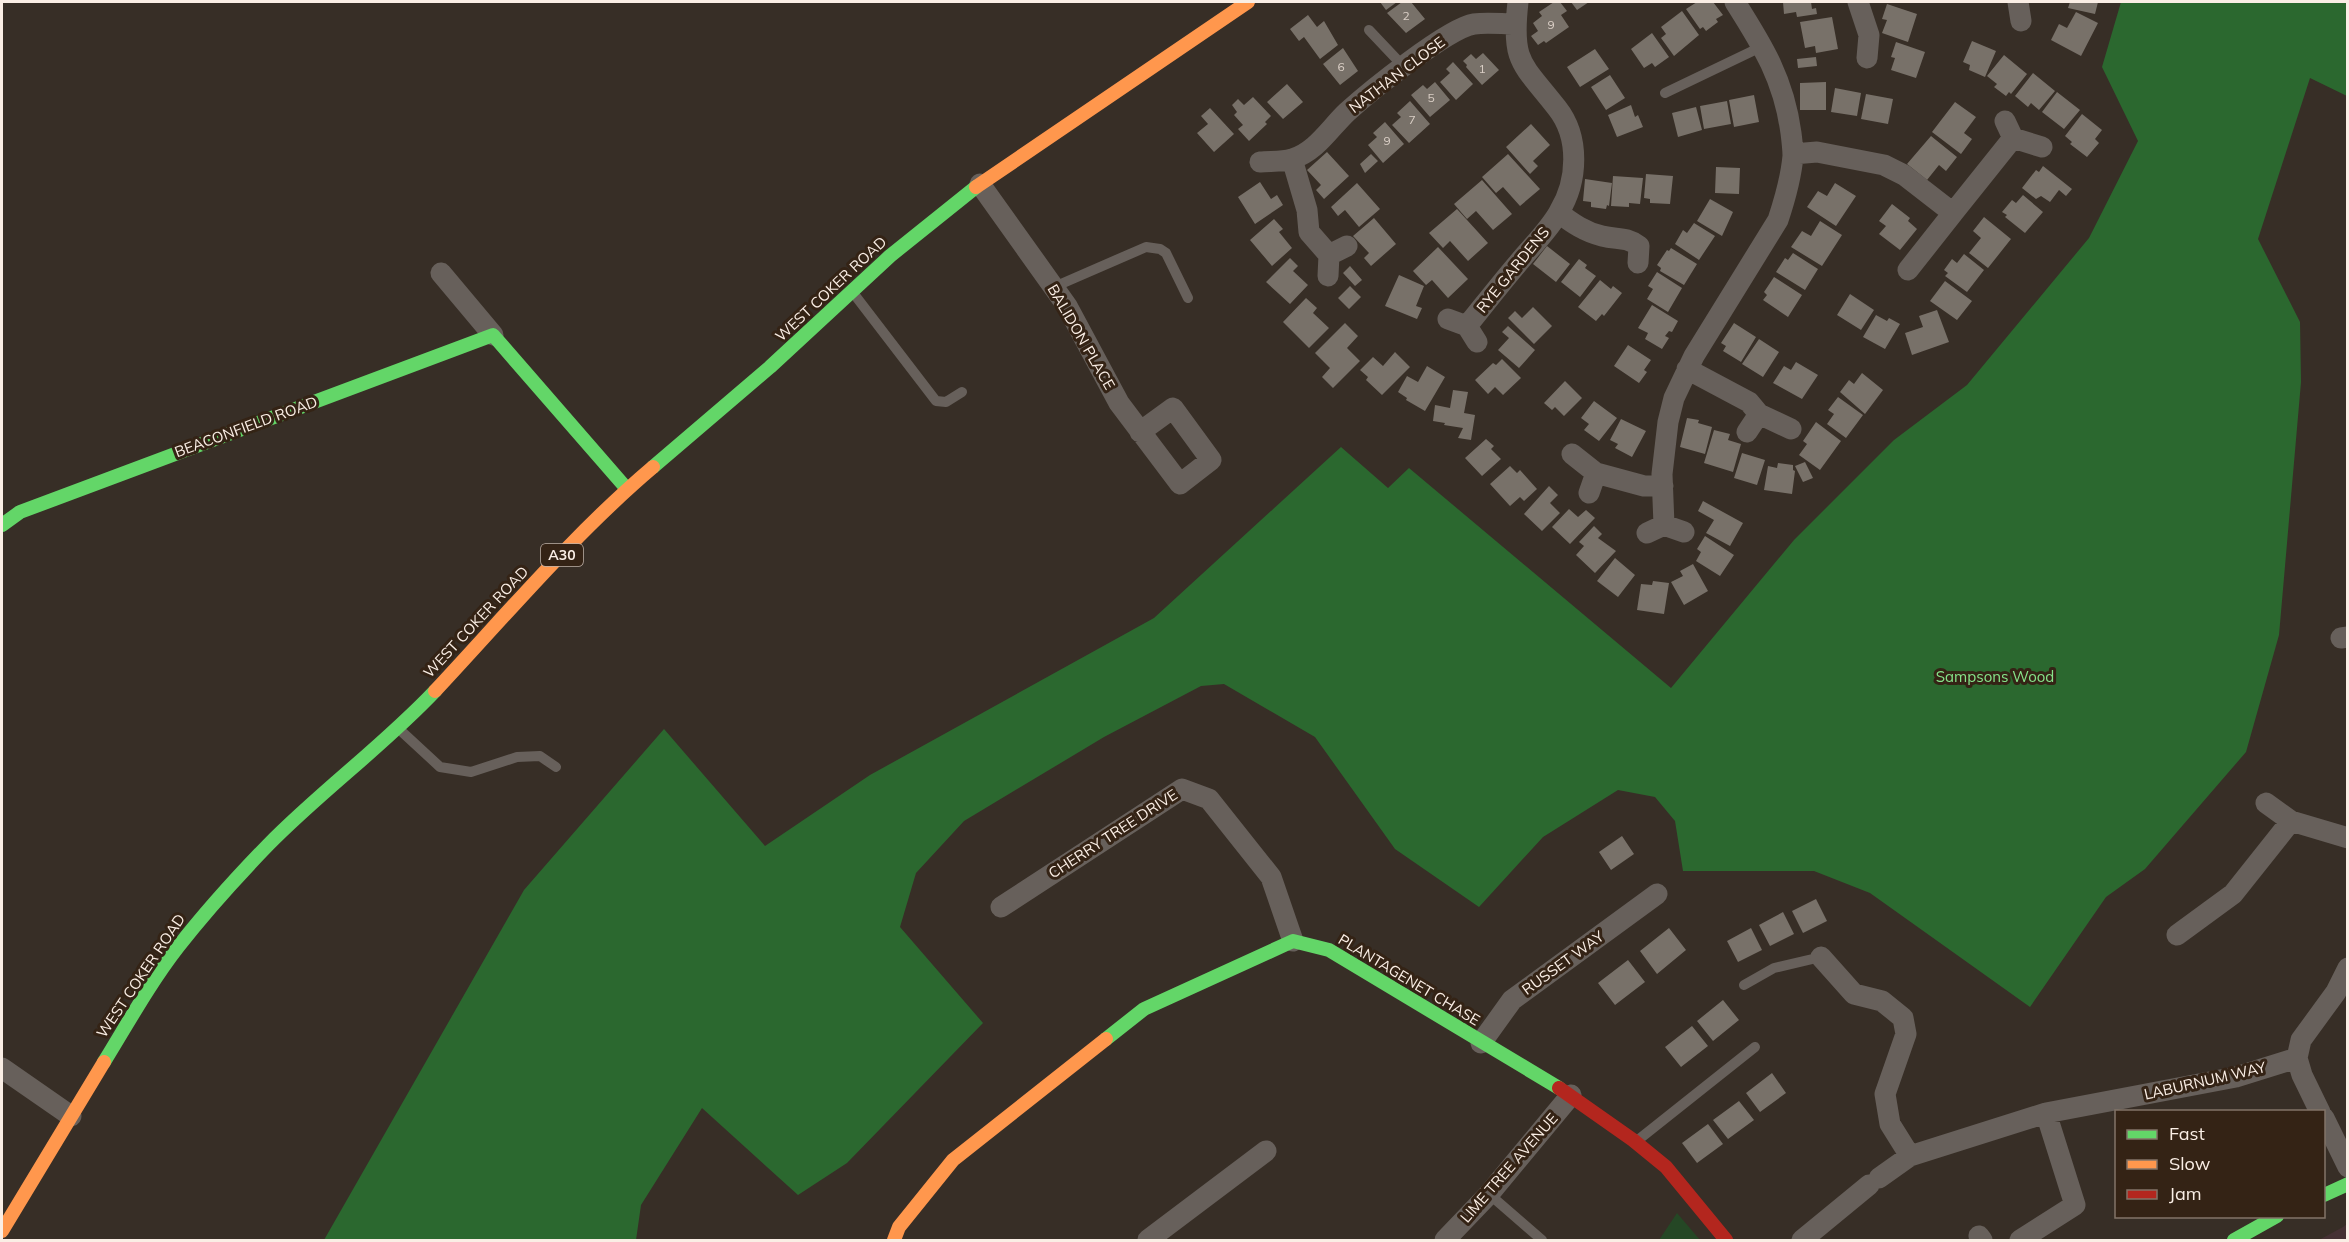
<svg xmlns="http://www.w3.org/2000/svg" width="2349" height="1242" viewBox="0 0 2349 1242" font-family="Mulish,sans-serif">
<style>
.commercial{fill:#453133}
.green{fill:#254725}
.forest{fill:#2b682f}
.building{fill:#787169}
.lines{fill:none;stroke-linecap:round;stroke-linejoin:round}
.lane{stroke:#67605b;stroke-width:10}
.street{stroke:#67605b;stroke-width:21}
.fast{stroke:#63d668;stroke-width:14}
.slow{stroke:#ff974d;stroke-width:14}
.jam{stroke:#b3261e;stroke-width:14}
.labels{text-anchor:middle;stroke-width:6;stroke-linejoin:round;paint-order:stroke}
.number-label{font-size:12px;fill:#dacfc6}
.shield{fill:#342315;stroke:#bfb1a7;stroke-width:1.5}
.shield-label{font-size:14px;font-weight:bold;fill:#faeee5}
.street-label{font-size:15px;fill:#faeee5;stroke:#342315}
.park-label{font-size:15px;fill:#86e48a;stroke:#342315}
</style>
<rect width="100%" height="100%" fill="#372e26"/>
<path class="commercial" d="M2347,1224V1240H2319L2343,1227Z"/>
<path class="green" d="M1677,1213L1700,1240H1659Z"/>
<path class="forest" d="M2121,2H2347V96L2310,78L2258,239L2300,322L2301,382L2279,635L2246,752L2145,869L2106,897L2030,1007L1870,893L1814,871H1683L1675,821L1655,797L1618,790L1543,837L1479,907L1395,849L1315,737L1224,684L1201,686L1104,737L964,821L916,873L900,927L983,1023L847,1163L798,1195L702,1108L641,1205L636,1240H324L524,890L664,729L765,846L870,775L1154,618L1341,447L1388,488L1409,468L1671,688L1794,540L1894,440L1967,385L2089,238L2138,141L2102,67Z"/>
<path class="building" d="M1380,2H1397L1386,10Z
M1402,2H1411L1425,19L1406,33L1387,13Z
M1554,2H1560L1567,11L1561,15L1569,27L1546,43L1544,41L1538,45L1531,36L1538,31L1533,23L1542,16L1539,12Z
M1571,2H1589L1577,10Z
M1697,2H1713L1723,15L1716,19L1718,22L1706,31L1703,27L1700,29L1686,9Z
M1783,2H1811L1812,9L1816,8L1817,14L1797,17L1796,12L1784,14Z
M2070,2H2098L2095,14L2068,8Z
M1887,4L1917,14L1908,42L1882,33L1887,20L1882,19Z
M1682,11L1699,35L1674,56L1661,38L1666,34L1661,27Z
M2076,12L2098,23L2081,56L2051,40L2059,24L2067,28Z
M1308,15L1317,27L1324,21L1338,45L1320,59L1304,37L1299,41L1290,29Z
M1832,17L1838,49L1816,53L1815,46L1805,48L1800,22Z
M1652,33L1669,57L1655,67L1652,63L1644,68L1631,49Z
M1972,41L1996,51L1985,77L1969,70L1970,65L1963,62Z
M1896,42L1925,52L1916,78L1891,70L1895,58L1891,57Z
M1343,48L1358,71L1340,85L1323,64Z
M1595,49L1609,69L1580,87L1567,67Z
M1483,53L1499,70L1482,85L1466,67L1467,65L1463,61L1471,54L1476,59Z
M2004,55L2027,74L2011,94L2009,92L2006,96L1994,87L1997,84L1987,76Z
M1816,57L1817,66L1798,68L1797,59Z
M1453,62L1473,84L1456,100L1440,82L1450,73L1446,69Z
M2033,73L2055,91L2039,110L2031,103L2028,107L2015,96Z
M1610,75L1625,98L1606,110L1591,87Z
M1435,82L1450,100L1430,117L1411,95L1423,85L1427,89Z
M1826,82V110H1800V83Z
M1287,84L1303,102L1283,119L1267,102Z
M1835,88L1861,93L1857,116L1831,112Z
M2057,92L2080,110L2064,129L2042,112Z
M1866,94L1893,99L1888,124L1861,119Z
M1754,95L1759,122L1734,127L1729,100Z
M1253,97L1271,116L1265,122L1267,124L1249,141L1238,129L1243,125L1234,115L1237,112L1232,105L1238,99L1244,105Z
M1410,101L1430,124L1409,143L1392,125L1401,117L1397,113Z
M1727,101L1731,124L1704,129L1700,106Z
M1955,102L1976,117L1964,133L1972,139L1961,154L1932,132Z
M1631,105L1635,117L1638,115L1643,127L1617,137L1608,115Z
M1696,107L1702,130L1678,137L1672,113Z
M1210,108L1234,134L1214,152L1197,133L1208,124L1201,116Z
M2082,114L2102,130L2095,139L2099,143L2087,157L2070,144L2072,142L2065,136Z
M1385,122L1404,144L1383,163L1368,145L1377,137L1373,133Z
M1531,124L1550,145L1533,161L1538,166L1530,174L1506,147Z
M1931,136L1957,157L1946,171L1939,165L1927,180L1907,164Z
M1327,152L1349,176L1324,199L1316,190L1321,185L1307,170Z
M1371,154L1378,161L1365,173L1360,164Z
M1508,154L1540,189L1520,206L1503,187L1496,193L1482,177Z
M2043,166L2072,189L2066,196L2059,190L2050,202L2041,196L2036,199L2022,188L2036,170L2039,172Z
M1716,167L1740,168L1739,194L1715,193Z
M1646,174L1673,176L1670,204L1650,203V199L1644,198Z
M1613,176L1643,178L1640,204L1629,203V207L1611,206Z
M1585,179L1612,183L1609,206L1607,205L1606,209L1591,207V202L1583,201Z
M1482,180L1512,214L1493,230L1476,211L1467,219L1454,204Z
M1260,182L1271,199L1277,195L1283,205L1255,224L1238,197Z
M1357,183L1380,209L1359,227L1345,210L1338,216L1331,207Z
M1835,183L1856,196L1836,226L1807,207L1818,191L1827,196Z
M2023,195L2043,212L2025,233L2005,217L2007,215L2002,212L2012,200L2016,203Z
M1710,199L1733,212L1722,236L1697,221Z
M1892,204L1910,218L1908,221L1917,229L1900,250L1879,234L1886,226L1879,221Z
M1457,209L1488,243L1468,261L1450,241L1443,248L1429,233Z
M1984,217L2011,239L1988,268L1969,253L1981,238L1973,231Z
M1374,218L1396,244L1371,266L1364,258L1369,253L1353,236Z
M1274,219L1283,229L1279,232L1292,248L1272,266L1250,240Z
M1820,221L1842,235L1822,266L1791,247L1802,231L1811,236Z
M1694,223L1715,236L1699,260L1675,244L1683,230L1687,233Z
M1547,246L1570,264L1556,282L1533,264Z
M1438,247L1468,279L1448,298L1432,280L1426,285L1413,271Z
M1671,248L1697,264L1684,285L1660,271L1661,268L1657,265L1667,250L1669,251Z
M1793,253L1818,269L1805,290L1776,272L1785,258L1788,260Z
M1964,254L1984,270L1967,292L1945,276L1948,273L1944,270L1952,259L1957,263Z
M1290,258L1298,266L1293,271L1308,285L1290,304L1266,282Z
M1579,259L1587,265L1585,268L1596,276L1580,297L1561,282Z
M1350,266L1362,280L1355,286L1343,273Z
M1657,272L1682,288L1668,312L1647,299L1653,289L1648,286Z
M1399,275L1424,286L1416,306L1422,308L1417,319L1385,306Z
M1774,277L1802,295L1788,317L1763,300L1767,295L1764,292Z
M1600,280L1611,289L1613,286L1622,293L1604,316L1602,314L1596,321L1578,307Z
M1945,281L1972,301L1957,320L1930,301Z
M1350,286L1361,297L1349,309L1338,298Z
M1850,294L1874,310L1861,330L1837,315Z
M1306,298L1317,308L1313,313L1329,328L1309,348L1283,322Z
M1652,305L1678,321L1672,332L1669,331L1665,336L1669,338L1662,349L1645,339L1648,333L1638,328Z
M1533,307L1552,326L1534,344L1508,318L1515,311L1522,318Z
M1937,310L1949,342L1912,355L1905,333L1923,327L1919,316Z
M1876,315L1887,321L1889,318L1900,324L1885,349L1863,337Z
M1345,323L1358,336L1347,348L1360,361L1333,388L1322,377L1330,368L1315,353Z
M1734,323L1756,337L1741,362L1723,351L1726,346L1721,343Z
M1508,326L1535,350L1519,368L1498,350L1509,338L1502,332Z
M1759,339L1779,352L1763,377L1742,364Z
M1628,345L1651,360L1644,370L1647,372L1639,383L1614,366Z
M1395,352L1410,367L1382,395L1366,380L1368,377L1360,370L1373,357L1383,366Z
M1502,359L1521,378L1503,395L1495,387L1488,394L1475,380L1493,363L1496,365Z
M1796,362L1818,375L1802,399L1773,383L1784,366L1791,370Z
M1427,366L1445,377L1425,411L1406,400L1407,398L1398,392L1407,376L1418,382Z
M1862,373L1883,390L1865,414L1840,392L1849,380L1854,384Z
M1565,381L1582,398L1564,416L1555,407L1552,410L1544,403Z
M1453,390L1468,392L1464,413L1475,415L1471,440L1458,438L1463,428L1444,425L1445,423L1433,421L1435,405L1450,408Z
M1838,397L1863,415L1846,438L1827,424L1834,414L1828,410Z
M1594,401L1617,418L1599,441L1584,430L1589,424L1581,418Z
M1687,418L1699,420L1698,423L1712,427L1705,454L1680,447Z
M1621,419L1646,431L1632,457L1615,448L1618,444L1610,440Z
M1816,422L1841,441L1820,470L1799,455L1807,444L1803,441Z
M1714,430L1730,434L1728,440L1741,444L1733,472L1704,463Z
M1486,439L1494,446L1491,449L1501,459L1482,476L1465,458Z
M1742,453L1765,460L1757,485L1734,478Z
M1805,462L1813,478L1803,482L1795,466Z
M1778,463L1793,465V470L1795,471L1792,494L1764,490L1768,466L1777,468Z
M1510,466L1517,473L1520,470L1537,489L1524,501L1520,497L1510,506L1490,484Z
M1549,486L1558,495L1550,503L1560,513L1542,531L1524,514Z
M1703,501L1743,523L1730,546L1706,533L1714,520L1698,511Z
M1569,509L1578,517L1586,510L1595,518L1570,544L1552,527Z
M1594,526L1602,534L1598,538L1616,551L1595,573L1576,555L1584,546L1579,542Z
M1705,536L1734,555L1720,576L1696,561L1701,552L1697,549Z
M1615,558L1635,575L1618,597L1597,581Z
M1693,564L1708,591L1684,605L1671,582L1683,576L1680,571Z
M1653,581L1669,583L1664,614L1637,610L1641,584L1652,585Z
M1622,836L1634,854L1611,870L1599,852Z
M1816,899L1827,921L1803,933L1792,911Z
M1783,912L1794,934L1770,946L1759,925Z
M1669,928L1686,950L1657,974L1640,951Z
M1751,928L1762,950L1738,962L1727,941Z
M1628,960L1645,982L1615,1005L1598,983Z
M1723,1000L1739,1020L1713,1041L1697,1021Z
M1692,1026L1708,1046L1681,1067L1665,1047Z
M1772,1073L1786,1093L1760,1112L1746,1093Z
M1739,1101L1754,1120L1728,1139L1713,1120Z
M1708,1124L1723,1144L1697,1163L1682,1143Z"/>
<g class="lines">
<path class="lane" d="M1369,30L1404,67
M1665,93L1763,46
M1054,287L1146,247L1160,249L1166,253L1188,298
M854,294L936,401L946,402L962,392
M400,730L440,767L471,772L517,757L540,756L556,767
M1744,985L1774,968L1821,957
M1638,1140L1755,1047
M1489,1194L1542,1240"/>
<path class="street" d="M1858,2L1869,35L1867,58
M2018,2L2021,21
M2013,138L2042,147
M1793,154L1817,152L1884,165L1904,175L1953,213L2013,138L2005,121
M1292,159L1307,210L1309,232L1329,255L1328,276
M1260,162C1270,161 1283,162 1292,159C1316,152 1330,128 1347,112C1369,92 1448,28 1474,24C1487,22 1502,24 1515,24
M980,184L1067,306L1119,403L1180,484L1211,460L1173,408L1140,432
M1559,213C1572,223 1585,232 1602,236C1618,240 1625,236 1639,246L1638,263
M1329,255L1347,246
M1908,270L1953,213
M441,273L493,335
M1448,319L1467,326C1484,305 1501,283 1519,262C1532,246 1549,230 1559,212C1578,181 1580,137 1557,108C1522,63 1511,63 1518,2
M1467,326L1477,342
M1687,369L1749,402L1759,414L1791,429
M1747,432L1759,414
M1572,454L1596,473L1644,486H1663
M1589,493L1596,473
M1664,525L1684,532
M1647,533L1664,525L1662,474L1668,422L1674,398L1694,356L1778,220C1785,199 1791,178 1793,156C1793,149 1792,141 1791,133C1784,80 1763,46 1735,2
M2341,638L2348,637
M2266,803L2291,821
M1001,907L1182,789L1209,799L1271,877L1293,941
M2177,935L2233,894L2291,821L2348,838
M1821,957L1854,994L1882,1001L1903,1018L1906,1034L1885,1094L1890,1124L1910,1156
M1481,1043L1512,1000L1657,894
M2297,1058L2302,1075L2320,1112
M2,1068L71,1116
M2324,1118L2348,1167
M1879,1178L1910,1156L2046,1113L2236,1077L2297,1058L2301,1040L2336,992L2348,968
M1979,1236L1982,1240
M1148,1240L1266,1151
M1445,1240L1489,1194L1571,1095
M1802,1240L1869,1185
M2020,1240L2075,1205L2046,1113"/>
<path class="fast" d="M653,467L770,367L890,256L976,187
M2,525L20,512L493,335L627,489
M1106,1039L1144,1009L1293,941L1329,950L1559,1088
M104,1062C128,1023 150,983 178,947C206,911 236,878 268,845C321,791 383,746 435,691
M2324,1195L2348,1184
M2234,1240L2277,1216"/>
<path class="slow" d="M976,187L1248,2
M435,691C506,615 574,534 653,467
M2,1231L104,1062
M894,1240L899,1227L953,1160L1106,1039"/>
<path class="jam" d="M1559,1088L1633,1140L1666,1167L1726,1240"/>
</g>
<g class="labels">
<g class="number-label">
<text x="1406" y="20">2</text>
<text x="1551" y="29">9</text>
<text x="1341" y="71">6</text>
<text x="1482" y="73">1</text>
<text x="1431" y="102">5</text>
<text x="1412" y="124">7</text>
<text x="1387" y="145">9</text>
</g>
<rect class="shield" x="541" y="544" width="42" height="22" rx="4.5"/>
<g class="shield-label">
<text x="562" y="560">A30</text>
</g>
<g class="street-label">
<text transform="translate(1397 75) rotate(-37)" y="5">NATHAN CLOSE</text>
<text transform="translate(1513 270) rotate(-51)" y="5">RYE GARDENS</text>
<text transform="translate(831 289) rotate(-43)" y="5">WEST COKER ROAD</text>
<text transform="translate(1081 337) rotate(60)" y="5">BALIDON PLACE</text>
<text transform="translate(246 427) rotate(-20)" y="5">BEACONFIELD ROAD</text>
<text transform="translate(476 622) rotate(-47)" y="5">WEST COKER ROAD</text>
<text transform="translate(1113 834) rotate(-33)" y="5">CHERRY TREE DRIVE</text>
<text transform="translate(1563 963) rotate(-36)" y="5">RUSSET WAY</text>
<text transform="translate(141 976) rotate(-56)" y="5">WEST COKER ROAD</text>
<text transform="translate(1409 980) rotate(31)" y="5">PLANTAGENET CHASE</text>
<text transform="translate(2205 1081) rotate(-13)" y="5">LABURNUM WAY</text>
<text transform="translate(1509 1168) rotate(-49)" y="5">LIME TREE AVENUE</text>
</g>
<g class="park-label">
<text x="1995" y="682">Sampsons Wood</text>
</g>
</g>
<rect width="2349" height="1242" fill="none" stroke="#faeee5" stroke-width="6"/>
<rect x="2115" y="1110" width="210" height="108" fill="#342315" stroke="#837468" stroke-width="1.5"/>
<rect x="2127" y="1130" width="30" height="9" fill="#63d668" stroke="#837468" stroke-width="1.5"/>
<text x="2169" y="1140" font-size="18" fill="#faeee5">Fast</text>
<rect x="2127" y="1160" width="30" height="9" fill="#ff974d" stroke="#837468" stroke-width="1.5"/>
<text x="2169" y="1170" font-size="18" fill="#faeee5">Slow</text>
<rect x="2127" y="1190" width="30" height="9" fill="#b3261e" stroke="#837468" stroke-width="1.5"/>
<text x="2169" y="1200" font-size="18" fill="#faeee5">Jam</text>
</svg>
